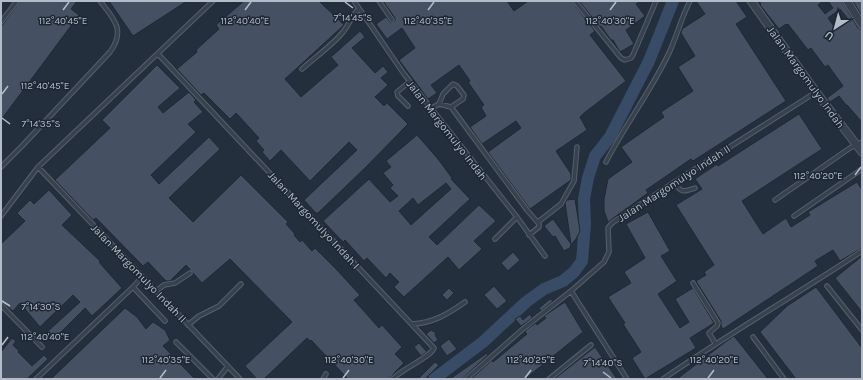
<svg xmlns="http://www.w3.org/2000/svg" width="863" height="380" viewBox="0 0 863 380" font-family="Karla,sans-serif">
<style>
.lines{fill:none;stroke-linecap:round;stroke-linejoin:round}
.river{stroke:#394c67;stroke-width:12}
.building{fill:#455162;stroke:#1f2835;fill-rule:evenodd}
.lane-casing{stroke:#565f6c;stroke-width:5.5}
.street-casing{stroke:#565f6c;stroke-width:9}
.lane{stroke:#38414e;stroke-width:3.5}
.street{stroke:#38414e;stroke-width:7}
.ticks{fill:none;stroke:#b4bcc9;stroke-width:1.5}
.labels{text-anchor:middle;stroke-width:3;stroke-linejoin:round;paint-order:stroke}
.street-label{font-size:11px;fill:#b4bcc9;stroke:#1d2633}
.ticks-label{font-size:10px;text-anchor:middle;fill:#b4bcc9;stroke:#1d2633;stroke-width:3;stroke-linejoin:round;paint-order:stroke}
</style>
<rect width="100%" height="100%" fill="#242f3e"/>
<g class="lines">
<path class="river" d="M434,379L483,342L526,302L544,289L563,281L574,272L582,261L585,224L584,199L588,178L595,156L610,137L649,61L673,1"/>
</g>
<path class="building" d="M20,1H77L71,9L79,15L1,120V27Z
M109,1H187L133,36Z
M244,1H319L344,25L285,79L301,97L338,65L331,57L360,31L365,37L352,48L375,73L383,66L388,72L381,78L388,85L375,97L384,106L387,103L408,124L366,167L318,213H316L304,200L357,150L349,142L310,181L281,150L270,161L262,152L264,150L256,141L259,138L236,113L230,119L204,93L201,95L177,69L197,52L196,50L219,29L216,25Z
M383,1H507L514,11L528,1H572L595,31L590,35L626,81L584,113L580,117L587,130L556,151L571,174V180L530,209L488,152L521,128L516,121L482,144L470,127L486,116L481,107L484,105L468,82L470,81L459,65L431,85L437,93L428,99L399,60L415,48L402,28L387,39L376,24L386,17L391,23L395,21V18Z
M579,1H640L636,4L645,16L626,30L634,44L620,52L613,40H611L601,26L600,27Z
M696,1H736L747,17L736,24L786,101L693,161L691,159L646,190L648,193L608,222L604,211V199L608,179L632,162L621,147L664,117L661,112L693,91L678,67L695,56L681,33L682,29L705,14Z
M759,1H823L818,5L825,14L833,8L828,1H842L858,28L862,30V122L847,105H846L839,96L830,102L827,98L843,86L828,65L825,67L811,48L808,50L788,24L787,25L786,24L779,29L760,5L761,4ZM840,9L848,19L836,29L828,18Z
M853,1H862V16Z
M157,65L180,88L158,107L163,113L189,92L196,100L194,102L203,112L188,124L196,132L151,175L159,184L209,137L220,149L169,198L193,222L241,175L288,222L286,224L295,234L294,235L300,242L302,240L312,251L315,248L336,269L360,295L354,300L379,328L382,325L402,347L395,354L404,363L395,372L390,379H348L311,340L310,341L307,338L264,379H257L245,366L292,322L230,259L202,283L186,265L170,281H166L148,262L143,266L96,218L93,220L55,180L110,128L102,120Z
M799,114L822,149L742,201L763,234L786,218L791,227L810,215L808,212L857,182L862,190V248L840,261L833,250L815,261L818,266L723,329L721,326V321L696,281L706,275L704,272L714,265L676,205L702,189L695,179L717,164L718,166Z
M417,135L438,159L452,178L451,179L470,199L429,237L437,245L479,205L496,221L474,241L482,249L459,270L448,257L404,297L394,287L399,282L390,273L386,278L367,258L364,261L345,240L343,242L323,221L369,179L390,202L398,196L390,188L393,185L383,173L391,167L386,161ZM446,183L451,189L411,225L399,211L413,198L418,205Z
M49,190L72,215L62,225L100,261L99,262L105,269L122,288L92,316L85,308L52,341L46,333L80,302L73,295L40,327L20,303L13,311L1,302V244L25,221L17,213L30,200L34,204Z
M575,199L580,231L576,239L570,246L571,247L564,251L555,236L553,237L544,226L553,219L571,244L565,203L567,200Z
M648,212L670,251L661,256L677,281L658,294L680,328L689,322L675,299L693,288L714,323L690,338L696,348L645,379L632,358L641,352L623,324L625,323L608,297L631,283L624,272L645,258L626,224Z
M513,252L520,260L508,271L501,263Z
M862,256V312L835,278Z
M494,286L507,301L497,309L484,295Z
M816,287L862,348V379H796L760,332L787,306Z
M449,288L454,293L447,300L442,295Z
M550,299L553,301L541,311L539,308Z
M565,302L583,332L525,379H471L492,360L493,362L527,334L525,332L526,330L536,323L537,325L546,318L544,316Z
M125,308L137,317L146,329L153,322L165,330L170,340L163,346L195,379H51Z
M530,314L532,318L521,326L515,319L520,316L523,320Z
M431,330L436,333L435,335L438,340L434,343L426,334Z
M734,336L768,379H677L724,343Z
M12,338L16,341L13,345L19,351L18,352L32,366L44,355L48,359L27,379H1V352Z
M449,339L457,349L447,356L440,346Z
M419,343L427,352L421,356L414,347Z
M595,347L617,379H554L567,369Z
M487,353L488,355L464,377L463,379H450Z
M435,362L439,365L425,379H418Z"/>
<g class="lines">
<g class="lane-casing">
<path id="lane" d="M354,1L404,74L517,217L545,256
M379,1L392,20
M575,1L621,58L625,60L631,58L633,55L656,1
M1,22L17,1
M158,54L432,346L434,348C429,359 402,368 393,379
M302,69C314,58 334,44 343,32C350,24 351,15 359,9
M408,106L398,96L397,92L409,82
M451,107L527,210L539,224V227L529,235
M430,109L439,104L443,94L453,84L457,86L464,95L463,99L451,107L439,104
M606,162C625,125 651,91 669,53C677,36 681,18 690,1
M1,167L22,146L110,52C126,30 114,19 100,1
M38,167L240,379
M674,182C681,193 683,192 695,188
M775,200L850,148L862,142
M1,216L38,167L213,1
M794,216L862,169
M538,222L561,204L574,181L577,147
M495,239L517,217
M142,277L133,287L165,321
M693,283L718,323L717,326L709,333L715,343
M827,286L862,330
M156,291L164,285L175,283L190,273
M571,291L627,379
M1,305L42,347
M412,324C433,323 448,314 465,302
M188,325L199,316L219,306L241,284
M753,337L784,379
M176,342L213,379
M36,379L133,287
M218,379L228,366
M323,379L326,374
M466,379L524,328L571,291L604,262L609,252L608,228L612,223L670,185L816,92
M549,379L591,345
M663,379C728,334 796,295 862,251"/>
</g>
<g class="street-casing">
<path id="street" d="M751,1L816,92L862,152
M847,1L862,25"/>
</g>
<use href="#lane" class="lane"/>
<use href="#street" class="street"/>
</g>
<path class="ticks" d="M345,2L353,8M63,10L69,2M245,10L251,2M428,10L434,2M610,10L616,2M2,94L8,86M2,118L10,124M855,175L861,167M2,301L10,306M2,345L8,337M603,372L611,378M160,378L166,370M343,378L349,370M525,378L531,370M708,378L714,370"/>
<g class="labels">
<g class="street-label">
<text transform="translate(806 77) rotate(54)" y="4">Jalan Margomulyo Indah</text>
<text transform="translate(447 130) rotate(52)" y="4">Jalan Margomulyo Indah</text>
<text transform="translate(674 183) rotate(-33)" y="4">Jalan Margomulyo Indah II</text>
<text transform="translate(314 220) rotate(47)" y="4">Jalan Margomulyo Indah I</text>
<text transform="translate(139 273) rotate(46)" y="4">Jalan Margomulyo Indah II</text>
</g>
</g>
<g class="ticks-label">
<text x="353" y="21">7°14'45"S</text>
<text x="428" y="24">112°40'35"E</text>
<text x="610" y="24">112°40'30"E</text>
<text x="63" y="24">112°40'45"E</text>
<text x="245" y="24">112°40'40"E</text>
<text x="45" y="89">112°40'45"E</text>
<text x="41" y="127">7°14'35"S</text>
<text x="818" y="179">112°40'20"E</text>
<text x="41" y="310">7°14'30"S</text>
<text x="45" y="340">112°40'40"E</text>
<text x="166" y="363">112°40'35"E</text>
<text x="349" y="363">112°40'30"E</text>
<text x="531" y="363">112°40'25"E</text>
<text x="714" y="363">112°40'20"E</text>
<text x="603" y="366">7°14'40"S</text>
</g>
<rect width="863" height="380" fill="none" stroke="#b4bcc9" stroke-width="4"/>
<g transform="translate(835 28) rotate(216)" stroke="#1d2633" stroke-width="3" paint-order="stroke">
<path d="M0-3L7 15L0 10L-7 15Z" fill="#b4bcc9"/>
<text y="-6" font-size="11" font-weight="bold" text-anchor="middle" fill="#b4bcc9">U</text>
</g>
</svg>
